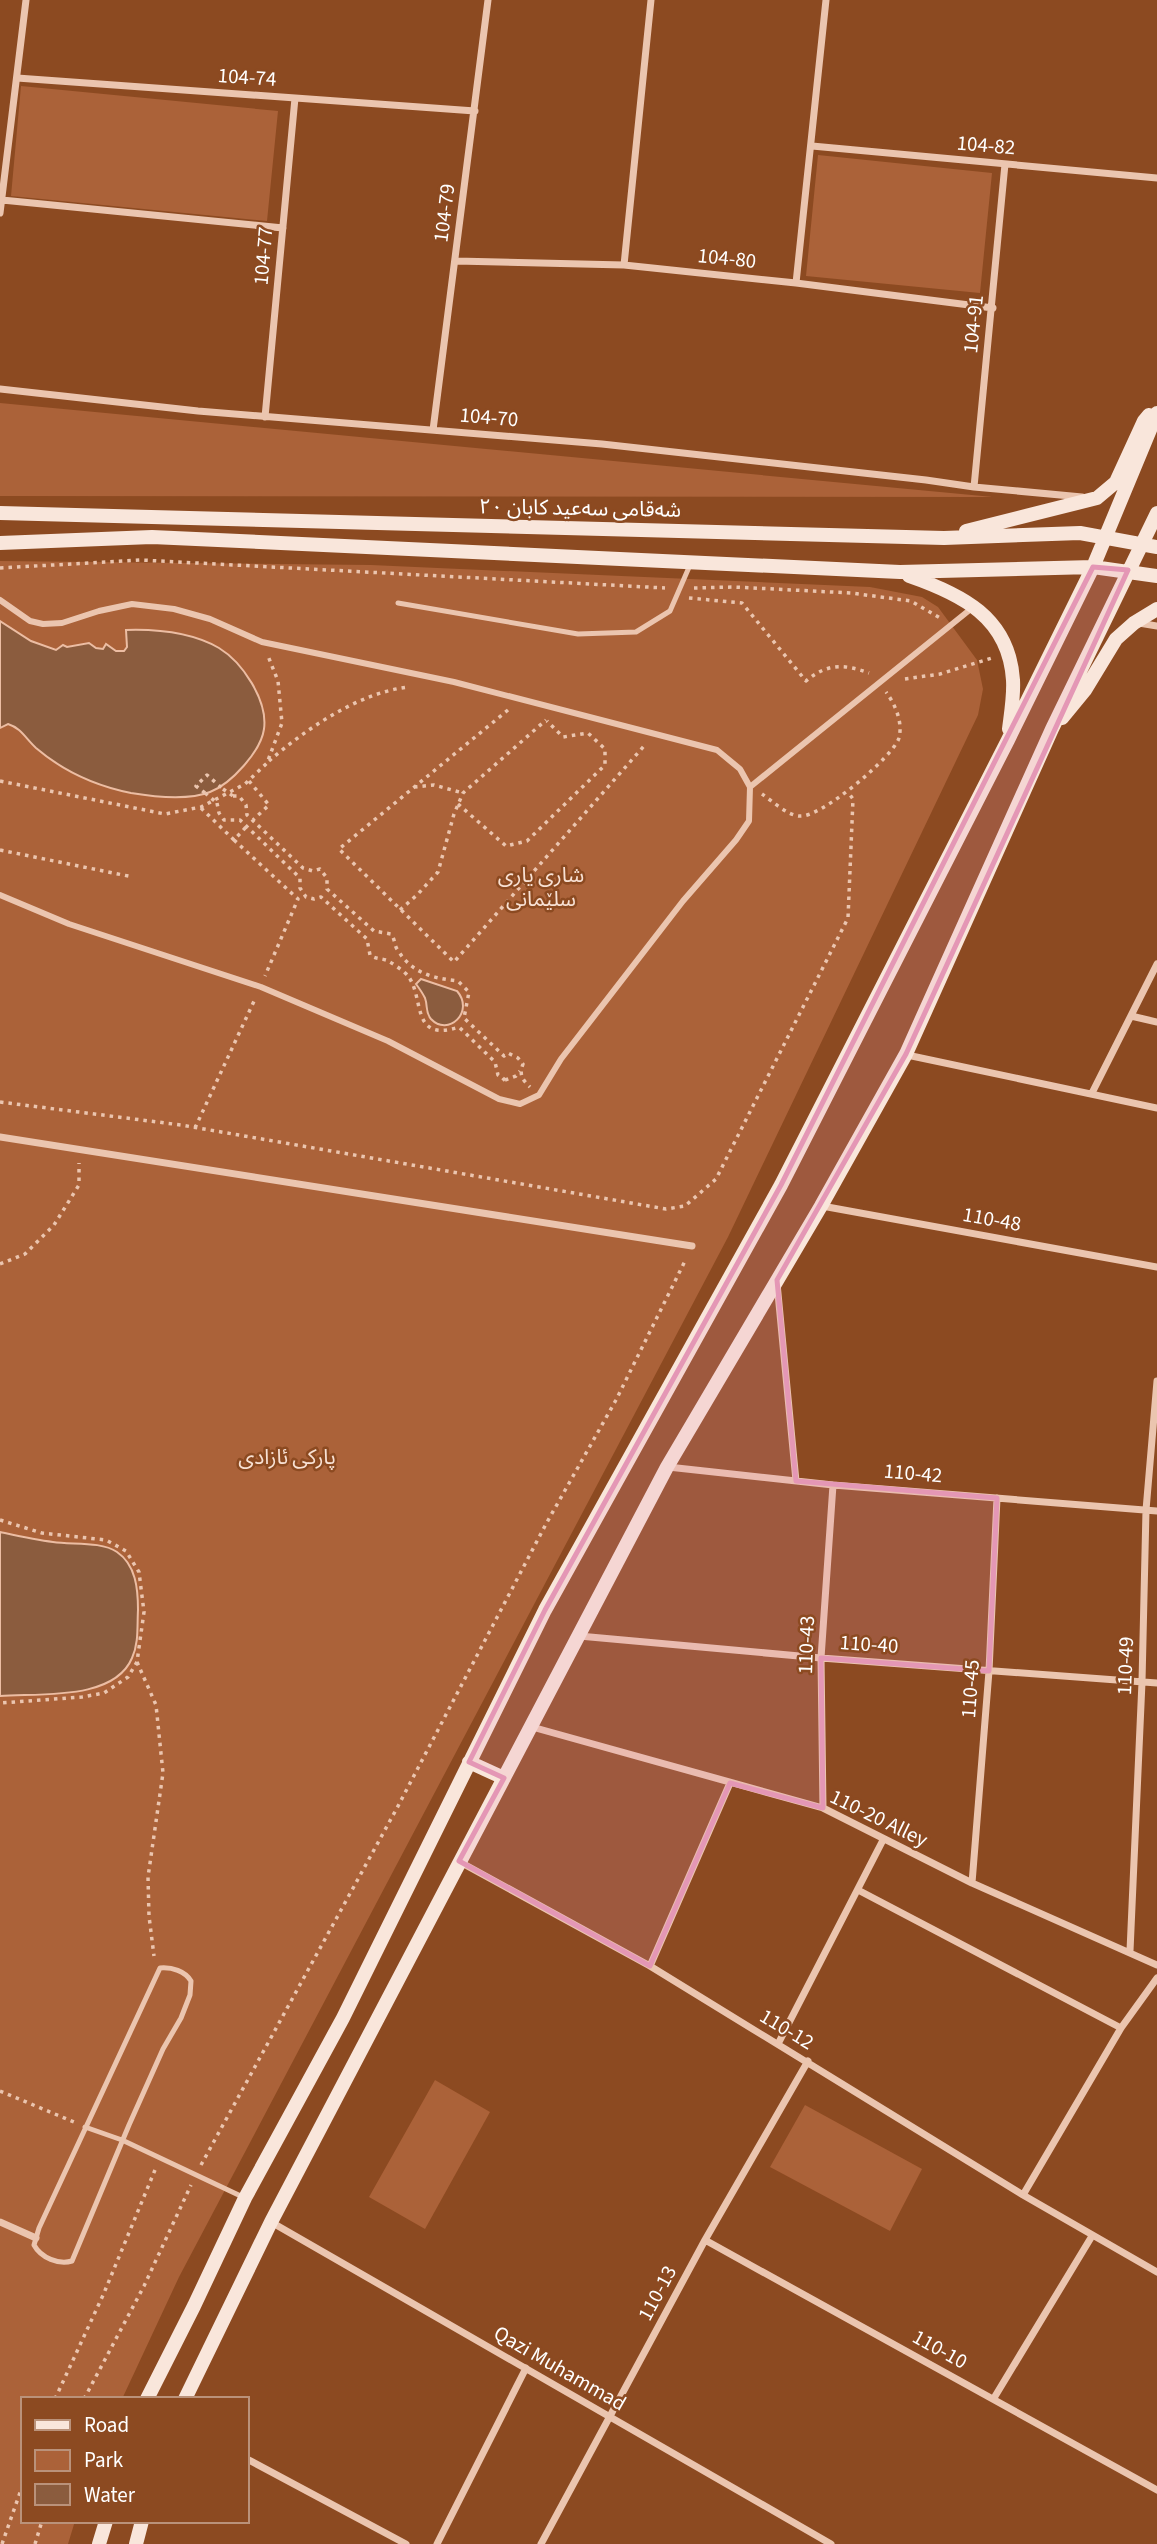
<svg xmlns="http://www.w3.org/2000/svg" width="1157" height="2544" viewBox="0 0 1157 2544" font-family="'Source Sans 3','Noto Sans Arabic',sans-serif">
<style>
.green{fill:#ab6239}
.water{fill:#8b5c3e;stroke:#ecbda3;stroke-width:2}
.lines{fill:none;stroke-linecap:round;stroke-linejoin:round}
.path{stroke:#ebc5af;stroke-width:3.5;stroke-dasharray:3.5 5;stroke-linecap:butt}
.service{stroke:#ebc5af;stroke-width:5}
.pedestrian{stroke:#ebc5af;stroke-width:6}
.minor{stroke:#ebc5af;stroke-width:7}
.secondary{stroke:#f9e6db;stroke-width:14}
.path-bridge{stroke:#ebc5af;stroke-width:3.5;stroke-dasharray:3.5 5;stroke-linecap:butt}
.marked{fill:#e497b5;fill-opacity:0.2;stroke:#e497b5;stroke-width:5;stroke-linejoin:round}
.labels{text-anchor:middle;stroke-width:5;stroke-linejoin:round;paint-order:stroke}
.street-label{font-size:21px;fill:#fff;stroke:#8c4a21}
.park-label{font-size:21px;fill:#f8e1d4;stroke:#8c4a21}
</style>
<rect width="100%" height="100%" fill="#8c4a21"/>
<path class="green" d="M21,86L278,111L267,221L11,196Z
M818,155L992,173L980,293L806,276Z
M0,403L993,497L0,496Z
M0,561L371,565L870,587L922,597L938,607L977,660L983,689L978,715L728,1237L179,2277L122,2399H23V2521H75L68,2544H0Z
M435,2080L490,2112L425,2229L369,2197Z
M805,2105L922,2169L890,2231L770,2167Z"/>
<path class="water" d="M0,621L31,641L56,650L63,645L67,647L89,643L96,648L103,649L106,644L116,651H124L127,647L126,630C157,629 191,632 219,648C242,662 268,700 264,729C261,751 231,784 210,792C187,801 155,797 131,793C96,786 63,771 36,748C26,739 21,728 8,724L0,728Z
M421,979L457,991C475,1012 448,1037 431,1019C425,1012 428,1006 425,998C423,994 419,988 416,984Z
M0,1532C18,1536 35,1540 53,1542C72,1545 101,1541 117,1552C136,1565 138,1589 138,1610C137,1626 139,1643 132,1658C114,1701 39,1693 0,1696Z"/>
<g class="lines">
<path class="path" d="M0,568L141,560L665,588
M694,588L734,587L851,593L911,601L940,618
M689,598L742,603L806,681C827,663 845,664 869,673
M905,679L940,674L992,658
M508,710L339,849L454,962L644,746
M269,761C306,729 358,693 408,687
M0,781L165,814L201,807L245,784L267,763L282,723L278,681L268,656
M249,781L269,805L253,820
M414,787L434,785L463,793
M205,793L196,786L207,775L223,789
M762,794C772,801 787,815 799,816C820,819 893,757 899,738C903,722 895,704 886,692
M233,796H239L246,805L247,815L303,868L313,871L320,869L327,878V889L374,931L391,934C395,939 394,944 397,949C412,974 433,978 458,981L469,992L464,1018L504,1056L508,1053L518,1058L523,1064C519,1075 522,1079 530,1087
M217,803L219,813L224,820H240L300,878V888L306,897L314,899L321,897L367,939L370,955C376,959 379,958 386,960C391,962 404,971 408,976C425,998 410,1043 459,1027L495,1062L498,1075L504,1079L499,1084
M458,804L506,846L527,841L605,765V749L588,733L563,737L547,721
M201,808L234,840L247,826
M234,840L298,899L265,976
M0,850L133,877
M400,910L417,895L438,872L454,814L463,793L546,720
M505,1080L516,1076L520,1071
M0,1102L181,1125L666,1209L685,1206L716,1179L848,918L853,799L848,792
M195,1128L255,999
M0,1264L25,1254L54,1225L79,1185V1163
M0,1520L42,1533L106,1540L126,1551L139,1572L144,1612L137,1662L128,1677L104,1693L82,1697L0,1703
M137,1662L156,1705L163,1773L148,1877L149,1916L154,1956
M0,2091L74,2122
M201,2165L397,1808L546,1524L616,1400L686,1259
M55,2399L104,2293L155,2170
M84,2399L144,2286L191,2185
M2,2544L23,2484
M35,2544L42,2521"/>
<path class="service" d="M398,603L578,634L636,632L670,611L690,565
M160,1968C172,1967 185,1971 191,1981L190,1995L181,2018L163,2049L129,2125L72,2261C59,2265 41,2258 34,2245L39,2228Z
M85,2127L122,2140L245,2198"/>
<path class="pedestrian" d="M0,600L30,621L43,624L62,623L99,611L132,604L174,609L210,619L262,642L454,682L717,750L740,769L750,787L749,821L736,840L683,901L561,1059L539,1095L520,1104L499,1099L388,1041L261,987L69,924L0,895
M750,787L972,608"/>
<path class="minor" d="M17,78L475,111
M812,146L1157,178
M2,200L283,228
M0,213L26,0
M456,261L624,265L796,283L993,308
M624,265L651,0
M796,283L826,0
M0,389L198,411L602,444L926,480L974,487L1082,497
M265,417L295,98
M433,430L488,0
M974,487L1005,164
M1139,623L1157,626
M1131,1016L1157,1022
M907,1055L1157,1108
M1092,1093L1157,964
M0,1137L692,1246
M822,1206L1157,1267
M777,1283L796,1481
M668,1467L833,1485L1157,1511
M579,1636L821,1658L1157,1683
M532,1727L823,1808L972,1883L1157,1965
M823,1808L821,1658L833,1485
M460,1862L650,1966L1023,2195L1157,2272
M972,1883L989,1671L997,1498
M858,1890L1121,2028
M1130,1951L1142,1682L1146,1510L1157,1381
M650,1966L730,1783
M778,2044L883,1840
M1023,2195L1121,2028L1157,1978
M0,2222L36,2238
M271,2222L831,2544
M705,2240L1157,2490
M994,2398L1092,2236
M247,2459L406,2544
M437,2544L526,2368
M541,2544L705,2240L808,2061"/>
<path class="secondary" d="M0,513L944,538L1080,533L1157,547
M966,531L1097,498L1116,482L1144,421L1149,415
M0,543L152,537L900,572L1093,567L1157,576
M909,576C961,594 1009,617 1013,680C1014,696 1011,713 1009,729
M1062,718L1085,690L1116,639L1134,623L1157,609
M469,1762L504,1778
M147,2399L194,2306L245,2198L343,2018L545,1610L781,1185L1008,740L1093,567L1157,413
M185,2399L271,2222L667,1467L821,1206L906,1054L1052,729L1157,513
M99,2544L106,2521
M136,2544L142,2521"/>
<path class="path-bridge" d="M223,789L233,796
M205,793L217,803"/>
</g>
<path class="marked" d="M1093,567L1128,570L906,1054L777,1280L796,1481L997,1498L989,1671L821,1658L823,1808L730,1783L650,1966L459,1861L504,1778L469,1762L545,1610L781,1185Z"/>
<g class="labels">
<g class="street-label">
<text transform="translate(247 77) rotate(4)" y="7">104-74</text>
<text transform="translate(986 145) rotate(5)" y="7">104-82</text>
<text transform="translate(444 213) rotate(-83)" y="7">104-79</text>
<text transform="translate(263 256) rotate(-85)" y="7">104-77</text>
<text transform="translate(727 258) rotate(6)" y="7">104-80</text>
<text transform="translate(973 324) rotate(-84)" y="7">104-91</text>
<text transform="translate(489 417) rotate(5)" y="7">104-70</text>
<text transform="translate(580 508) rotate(1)" y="7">شەقامی سەعید کابان ٢٠</text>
<text transform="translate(992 1219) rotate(10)" y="7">110-48</text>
<text transform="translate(913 1473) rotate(5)" y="7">110-42</text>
<text transform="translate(869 1644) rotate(4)" y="7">110-40</text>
<text transform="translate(806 1645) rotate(-88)" y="7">110-43</text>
<text transform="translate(1125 1666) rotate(-88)" y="7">110-49</text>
<text transform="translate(970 1689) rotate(-86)" y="7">110-45</text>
<text transform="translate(879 1818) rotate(26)" y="7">110-20 Alley</text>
<text transform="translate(787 2029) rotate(31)" y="7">110-12</text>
<text transform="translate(657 2293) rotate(-62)" y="7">110-13</text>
<text transform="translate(940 2349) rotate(29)" y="7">110-10</text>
<text transform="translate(560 2368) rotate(30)" y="7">Qazi Muhammad</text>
</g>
<g class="park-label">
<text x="541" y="882">شاری یاری<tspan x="541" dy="24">سلێمانی</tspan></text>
<text x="287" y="1464">پارکی ئازادی</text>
</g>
</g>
<rect x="21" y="2397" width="228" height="126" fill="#8c4a21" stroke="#ba927a" stroke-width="2"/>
<rect x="35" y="2420" width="35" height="10" fill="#f9e6db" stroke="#ba927a" stroke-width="2"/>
<text x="84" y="2432" font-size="21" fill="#ffffff">Road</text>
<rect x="35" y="2450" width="35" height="21" fill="#ab6239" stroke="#ba927a" stroke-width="2"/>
<text x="84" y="2467" font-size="21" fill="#ffffff">Park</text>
<rect x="35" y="2484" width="35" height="21" fill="#8b5c3e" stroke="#ba927a" stroke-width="2"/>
<text x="84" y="2502" font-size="21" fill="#ffffff">Water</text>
</svg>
